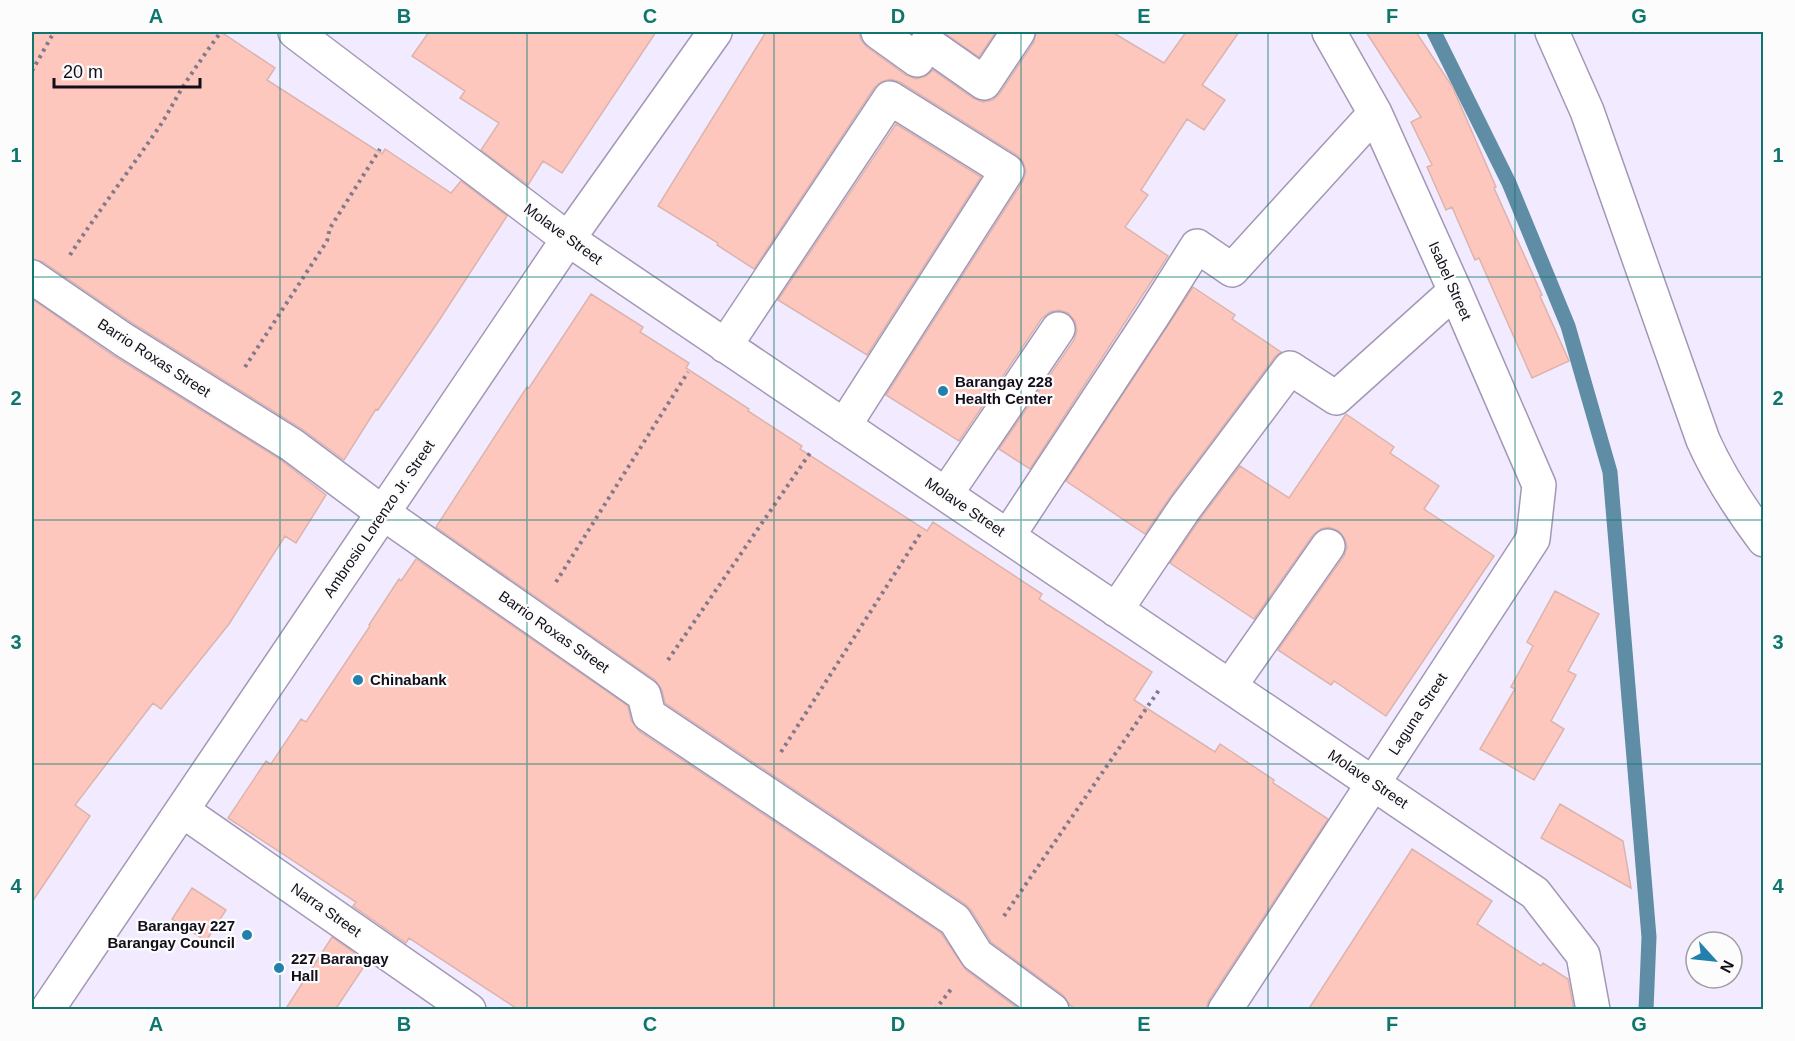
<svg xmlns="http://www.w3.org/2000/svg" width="1795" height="1041" viewBox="0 0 1795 1041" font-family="Arial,sans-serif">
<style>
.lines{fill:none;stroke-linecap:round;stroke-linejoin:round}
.stream{stroke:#5f8da5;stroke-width:15}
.building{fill:#fec7be;stroke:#dbb4ad;stroke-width:1.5}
.minor-casing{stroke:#a397b6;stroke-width:36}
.path{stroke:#807a8a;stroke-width:4;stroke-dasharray:3 4.5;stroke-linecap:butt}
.minor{stroke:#fff;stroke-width:33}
.grid{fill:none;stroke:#0f766e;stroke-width:1.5;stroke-opacity:0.55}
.poi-dot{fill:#2380ad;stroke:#fcfcfc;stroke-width:2}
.labels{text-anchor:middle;stroke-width:4.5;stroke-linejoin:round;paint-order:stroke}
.street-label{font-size:15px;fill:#130e1a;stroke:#fcfcfc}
.poi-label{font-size:15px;font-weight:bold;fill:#130e1a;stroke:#fcfcfc;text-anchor:start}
.neatline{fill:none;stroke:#0f766e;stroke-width:2}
.grid-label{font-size:20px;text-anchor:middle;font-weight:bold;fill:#0f766e}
</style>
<rect width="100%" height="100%" fill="#f2ebff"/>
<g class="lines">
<path class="stream" d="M1434,32L1509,183L1568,326L1610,472L1649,937L1646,1010"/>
</g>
<path class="building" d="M32,32H221L275,68L267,80L382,154L385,149L451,193L461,181L507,216L440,319L378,410L376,409L344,460L302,429L134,324L43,262L32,259Z
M429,32H656L562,173L543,161L528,185L481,150L499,123L460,98L465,91L412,56Z
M766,32H859L861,40L867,47L906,75L916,79L926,76L933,70L973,98L983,102L993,100L1000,93L1034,42L1036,32H1112L1164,63L1186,32H1239L1202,85L1225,100L1204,130L1187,119L1141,190L1148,195L1125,227L1168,256L1030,469L999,449L1074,340L1077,331L1075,321L1068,313L1059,310L1050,312L1042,318L959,441L886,395L1023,181L1026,171L1023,162L1017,155L900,82L890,79L881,82L874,88L754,269L717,245L718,243L658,206Z
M943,32H996L979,57Z
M1366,32H1416L1452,86L1496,187L1494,188L1542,295L1540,296L1569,361L1532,378L1479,258L1475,260L1452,207L1446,210L1427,167L1432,165L1411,122L1421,117Z
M896,124L981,177L867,355L778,300Z
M1193,287L1235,315L1232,319L1281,352L1275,357L1170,497L1145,534L1066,481Z
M591,294L643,327L640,332L689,363L686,368L749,409L748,411L802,446L800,449L927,531L933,522L1042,594L1039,599L1152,672L1134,700L1215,752L1220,744L1274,780L1273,783L1328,819L1209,1000L1206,1010H1077L1070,1005L1063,995L991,942L971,910L965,904L665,703L662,690L655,680L436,527L527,387L529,388Z
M32,299L114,356L281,460L326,495L296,543L285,536L229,624L161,709L153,703L75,805L90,816L32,902Z
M1346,414L1394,447L1390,453L1439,486L1424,509L1494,556L1386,716L1334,681L1331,685L1278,650L1344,556L1347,547L1345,539L1339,531L1329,527L1321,529L1313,535L1254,619L1170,563L1200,519L1240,466L1289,498Z
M416,559L628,706L631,720L639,731L941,933L966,970L1020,1010H519L409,938L406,943L353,906L356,902L228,818L266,761L271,764L301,719L306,722L370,626L369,625L399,579L401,581Z
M1555,591L1599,614L1568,671L1576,675L1551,721L1564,729L1534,780L1480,749L1515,689L1511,687L1533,646L1527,642Z
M1560,804L1623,841L1631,888L1541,838Z
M1412,849L1492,901L1477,924L1541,966L1543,963L1568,979L1574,1010H1308Z
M192,888L226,910L206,941L172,919Z
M332,937L367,962L335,1010H285Z"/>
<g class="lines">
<g class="minor-casing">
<path id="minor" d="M295,32L568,239L1535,893L1583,955L1593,1010
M878,32L917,60L927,43L984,83L1018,32
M1552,32L1587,111L1703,440C1719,476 1740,508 1764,540
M32,277L124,340L292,445L383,513L644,695L649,715L955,920L977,955L1052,1010
M725,346L890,98L1007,171L844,426
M946,494L1058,329
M1008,536L1154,314L1197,246L1232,270L1375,113
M1116,610L1185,508L1290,368L1336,398L1455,291
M1230,686L1328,546
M183,811L469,1010
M47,1010L568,239L715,32
M1225,1010L1533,539L1539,485L1455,291L1375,113L1329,32"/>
</g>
<path class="path" d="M32,71L54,32
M70,255C97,213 127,174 155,133C166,118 174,101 184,85C196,67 208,49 221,32
M245,367L327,241L330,228L380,149
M556,582L688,372
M668,660L810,453
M781,752L922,531
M1004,916L1159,690
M935,1010L952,988"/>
<use href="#minor" class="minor"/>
</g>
<path class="grid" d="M280,32V1010M527,32V1010M774,32V1010M1021,32V1010M1268,32V1010M1515,32V1010M32,277H1764M32,520H1764M32,764H1764"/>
<g class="poi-dot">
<circle cx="943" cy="391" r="6"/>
<circle cx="358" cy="680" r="6"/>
<circle cx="247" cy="935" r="6"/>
<circle cx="279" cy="968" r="6"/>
</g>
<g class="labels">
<g class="street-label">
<text transform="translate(563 234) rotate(36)" y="5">Molave Street</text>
<text transform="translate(1450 281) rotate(66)" y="5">Isabel Street</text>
<text transform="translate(154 358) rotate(33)" y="5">Barrio Roxas Street</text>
<text transform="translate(965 507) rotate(34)" y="5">Molave Street</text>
<text transform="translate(379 519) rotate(-56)" y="5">Ambrosio Lorenzo Jr. Street</text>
<text transform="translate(554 632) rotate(35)" y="5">Barrio Roxas Street</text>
<text transform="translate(1418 714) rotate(-57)" y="5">Laguna Street</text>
<text transform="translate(1368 779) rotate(34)" y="5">Molave Street</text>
<text transform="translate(326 910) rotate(35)" y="5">Narra Street</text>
</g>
<g class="poi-label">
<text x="955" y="387">Barangay 228<tspan x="955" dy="17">Health Center</tspan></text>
<text x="370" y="685">Chinabank</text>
<text x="235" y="931" text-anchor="end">Barangay 227<tspan x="235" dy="17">Barangay Council</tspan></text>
<text x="291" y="964">227 Barangay<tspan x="291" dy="17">Hall</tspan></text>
</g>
</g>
<rect width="1795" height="1041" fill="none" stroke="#fcfcfc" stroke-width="66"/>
<g transform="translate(1714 960) rotate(117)"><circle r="28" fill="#fcfcfc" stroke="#9f9da2" stroke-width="1.5"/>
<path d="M0-4.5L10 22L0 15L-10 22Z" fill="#2380ad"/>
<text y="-9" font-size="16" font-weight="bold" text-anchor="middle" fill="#130e1a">N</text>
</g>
<path d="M54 78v9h146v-9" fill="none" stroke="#130e1a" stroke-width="3"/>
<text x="63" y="78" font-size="18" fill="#130e1a" stroke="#fcfcfc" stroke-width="4.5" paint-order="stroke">20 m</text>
<rect x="33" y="33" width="1729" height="975" class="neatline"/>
<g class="grid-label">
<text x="156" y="23">A</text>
<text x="404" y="23">B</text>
<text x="650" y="23">C</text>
<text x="898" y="23">D</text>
<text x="1144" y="23">E</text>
<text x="1392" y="23">F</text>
<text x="1639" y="23">G</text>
<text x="16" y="162">1</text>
<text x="1778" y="162">1</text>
<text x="16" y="405">2</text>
<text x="1778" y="405">2</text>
<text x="16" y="649">3</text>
<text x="1778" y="649">3</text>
<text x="16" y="893">4</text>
<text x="1778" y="893">4</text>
<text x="156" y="1031">A</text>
<text x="404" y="1031">B</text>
<text x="650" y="1031">C</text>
<text x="898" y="1031">D</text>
<text x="1144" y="1031">E</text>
<text x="1392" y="1031">F</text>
<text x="1639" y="1031">G</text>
</g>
</svg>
